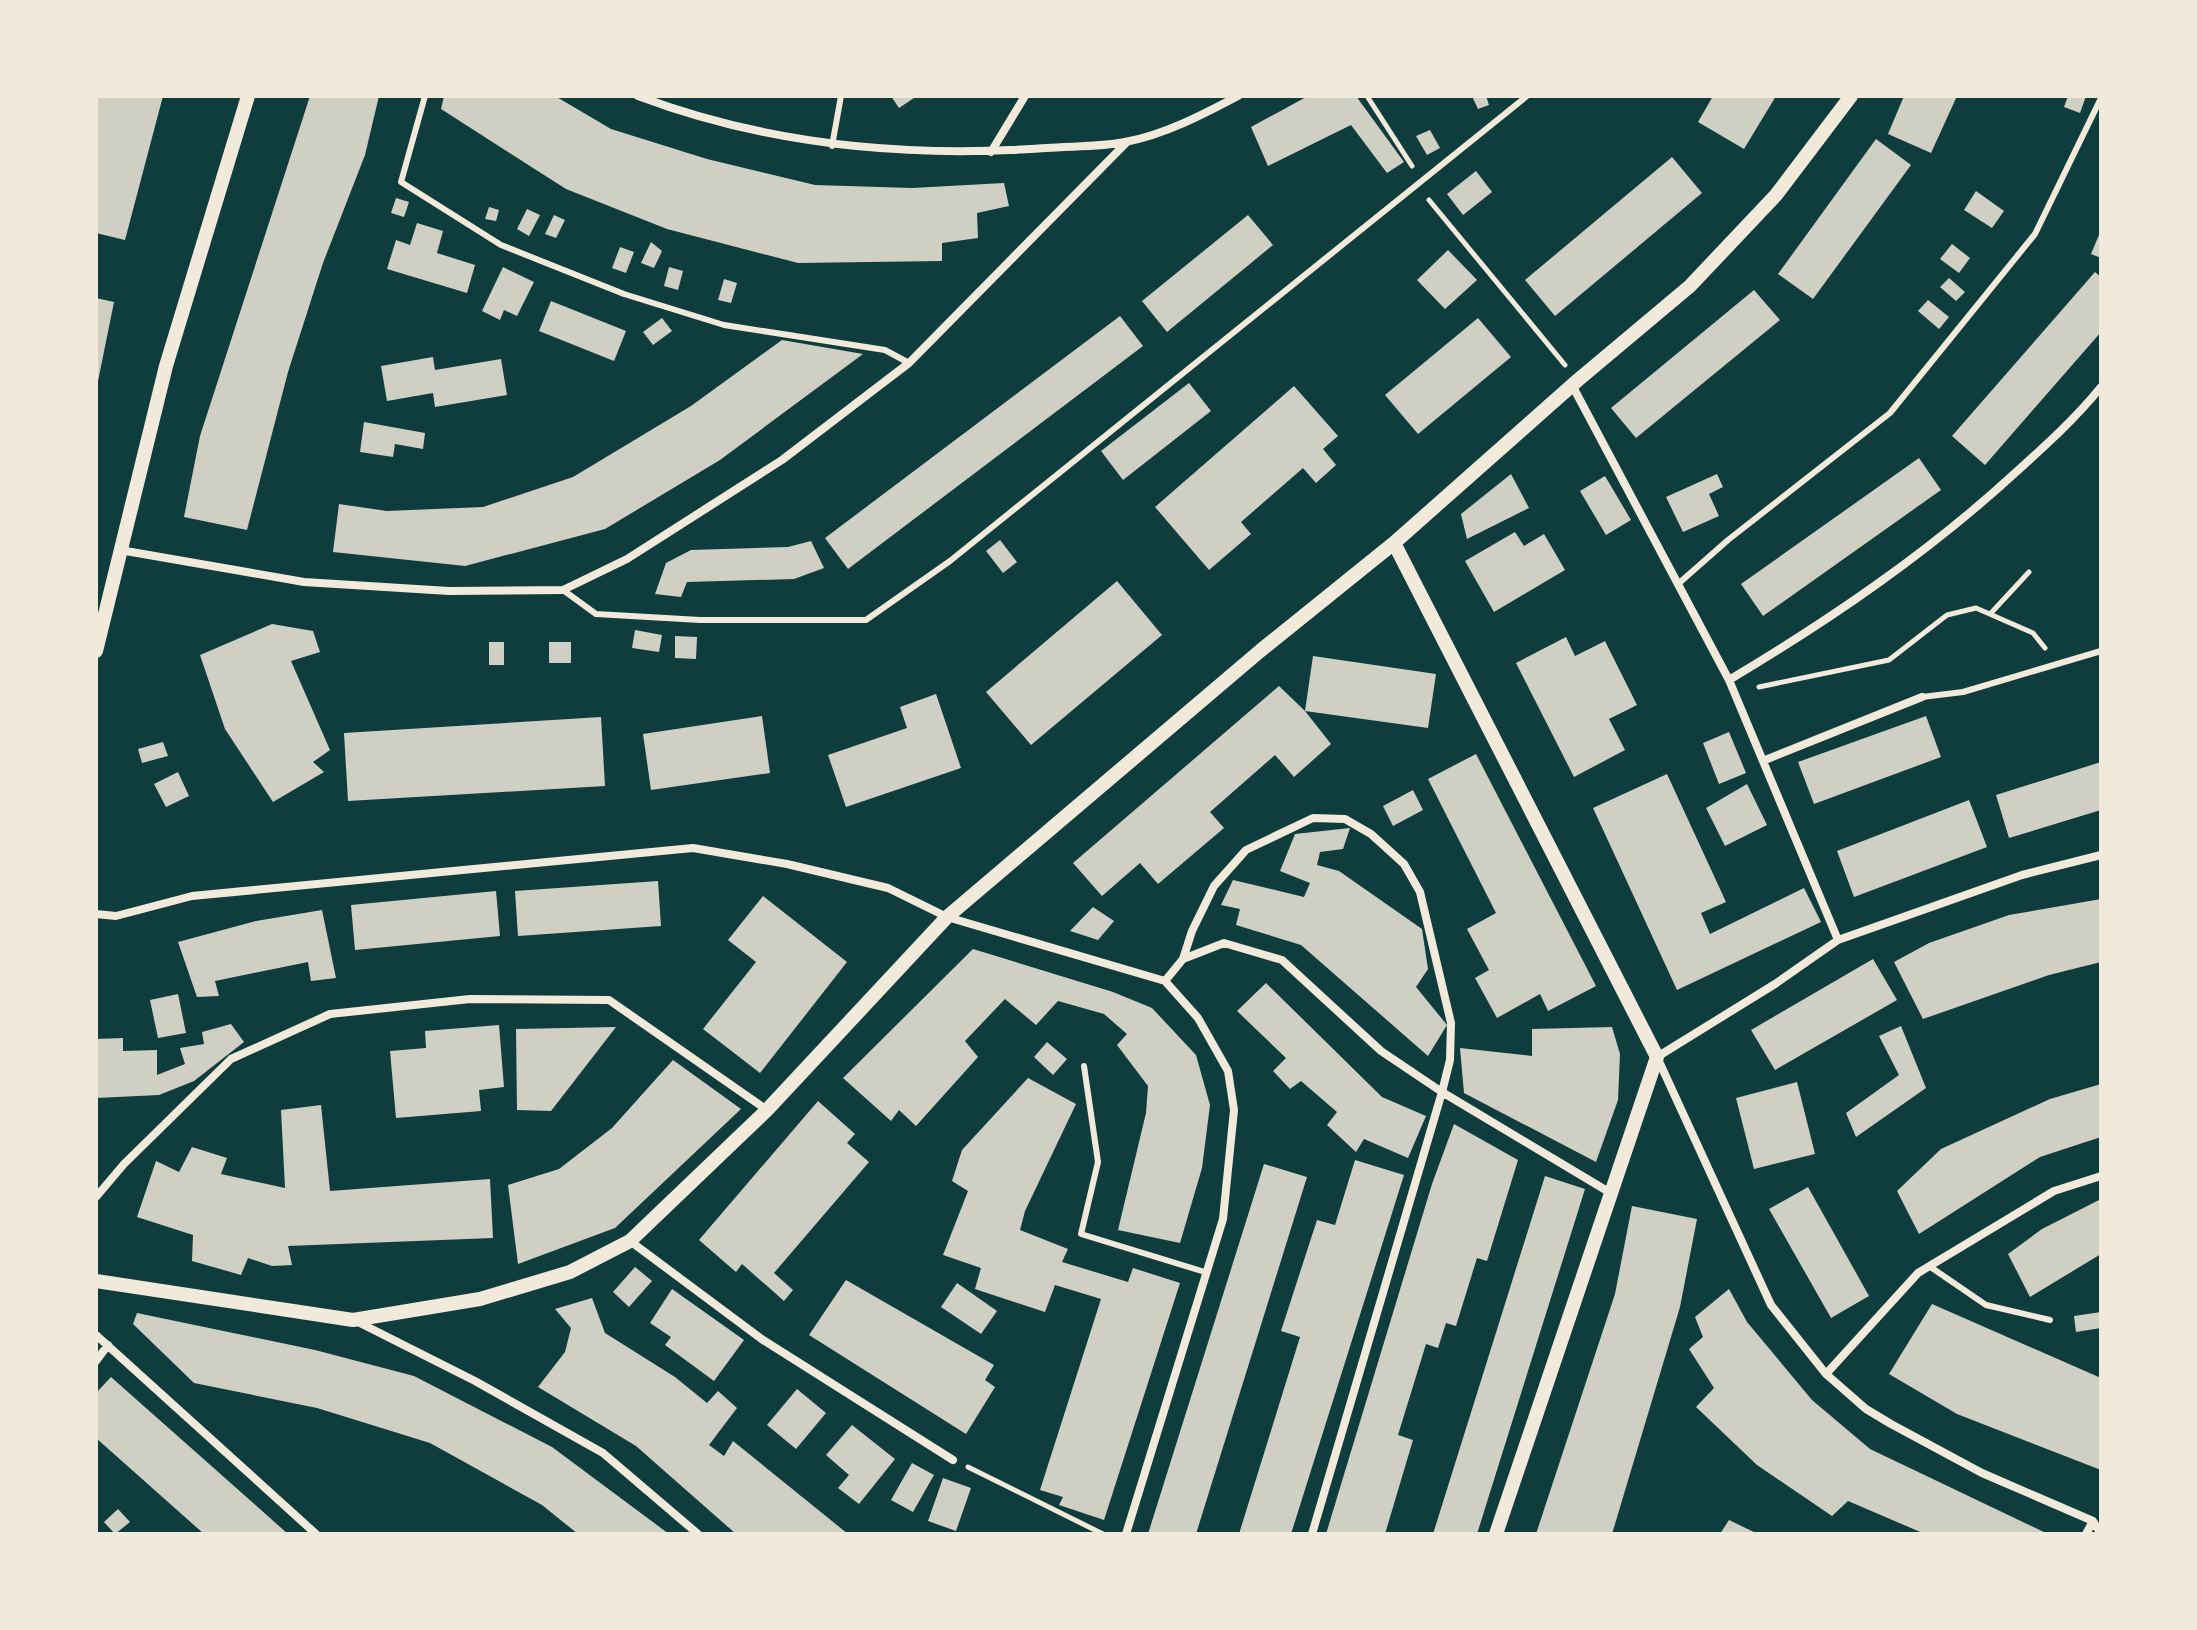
<svg xmlns="http://www.w3.org/2000/svg" width="2197" height="1630" viewBox="0 0 2197 1630" font-family="'Varela Round',sans-serif">
<style>
.building{fill:#cfcfc3}
.lines{fill:none;stroke-linecap:round;stroke-linejoin:round}
.path{stroke:#f1e9da;stroke-width:5}
.service{stroke:#f1e9da;stroke-width:6}
.minor{stroke:#f1e9da;stroke-width:8}
.tertiary{stroke:#f1e9da;stroke-width:14}
</style>
<rect width="100%" height="100%" fill="#0f3d3e"/>
<path class="building" d="M96,96H163L125,240L96,233Z
M310,96H379L365,155L323,263L288,372L247,530L184,517L200,436Z
M444,96H555L611,129L707,159L815,185L912,188L1004,183L1009,206L977,213L978,238L942,243V261L798,263L667,229L566,189L441,109Z
M891,96H917L899,108Z
M1308,96H1356L1404,162L1387,173L1351,125L1268,166L1251,127Z
M1472,96H1486L1489,105L1478,109Z
M1713,96H1776L1744,149L1698,122Z
M1904,96H1957L1931,153L1888,134Z
M2068,96H2086L2080,113L2064,107Z
M1430,130L1440,148L1427,155L1416,136Z
M1876,139L1911,165L1813,299L1778,274Z
M1672,157L1702,193L1555,316L1525,280Z
M1476,171L1492,192L1463,215L1447,194Z
M1976,191L2004,211L1992,228L1964,210Z
M396,198L409,202L404,217L391,213Z
M489,207L499,210L496,221L485,219Z
M527,209L540,215L529,236L517,229Z
M554,215L565,220L556,238L545,234Z
M1248,215L1273,245L1167,332L1142,301Z
M417,223L443,231L437,253L475,265L467,293L387,269L396,240L410,245Z
M2101,230V258L2091,254Z
M651,242L662,251L654,268L641,263Z
M1952,244L1970,258L1959,273L1940,259Z
M620,247L634,252L626,273L612,268Z
M1448,250L1477,280L1445,309L1417,280Z
M503,267L534,282L517,316L504,310L500,320L482,311Z
M669,267L683,271L678,290L664,286Z
M2095,272L2101,277V332L1985,465L1952,436Z
M1949,278L1965,292L1956,301L1940,287Z
M724,279L737,283L731,303L718,300Z
M1754,290L1780,320L1636,438L1611,408Z
M96,298L114,302L97,386H96Z
M1928,300L1949,317L1939,329L1918,311Z
M551,301L626,331L614,361L539,331Z
M1120,316L1143,346L848,569L825,538Z
M662,318L672,331L653,345L643,332Z
M1478,318L1511,357L1418,434L1385,395Z
M782,340L863,354L720,460L605,529L465,566L333,552L339,504L387,511L483,507L573,477L691,406Z
M433,357L435,370L501,359L507,395L435,407L433,393L387,401L381,366Z
M1189,383L1211,411L1123,480L1101,451Z
M1294,386L1338,436L1323,449L1336,465L1316,483L1303,468L1241,522L1251,534L1209,570L1155,507Z
M364,422L425,433L423,449L395,444L393,457L360,452Z
M1919,458L1941,490L1763,616L1741,584Z
M1511,474L1529,508L1467,539L1461,514Z
M1717,474L1723,487L1709,494L1719,516L1683,532L1666,497Z
M1605,476L1631,520L1606,535L1580,491Z
M1515,532L1524,546L1544,534L1565,570L1494,612L1465,561Z
M1000,540L1017,562L1003,573L986,551Z
M811,541L824,568L794,579L687,582L681,597L655,594L666,563L691,550L788,547Z
M1117,581L1162,635L1031,745L986,692Z
M272,624L313,631L320,652L291,661L330,750L313,762L324,772L273,802L225,729L200,655Z
M635,630L662,635L659,652L632,648Z
M675,636L697,637L696,659L675,658Z
M1566,637L1575,656L1605,641L1637,705L1609,719L1625,750L1574,777L1516,663Z
M489,642H504V665H489Z
M549,642H571V663H549Z
M1313,656L1436,674L1428,728L1305,711Z
M1279,686L1305,711L1331,744L1294,777L1275,755L1210,812L1224,828L1158,884L1140,863L1102,896L1073,863Z
M936,694L961,768L846,807L828,755L907,728L900,707Z
M762,716L770,773L651,790L643,734Z
M1926,716L1941,757L1814,804L1798,762Z
M601,717L605,786L348,801L344,733Z
M1729,732L1746,773L1719,784L1703,743Z
M163,742L168,756L142,763L138,749Z
M1476,754L1596,986L1548,1011L1540,994L1497,1018L1475,978L1489,970L1467,929L1496,913L1428,779Z
M2101,762V810L2009,838L1996,795Z
M178,772L189,796L166,807L154,784Z
M1667,774L1726,902L1701,913L1710,934L1804,888L1821,922L1677,990L1593,808Z
M1747,784L1767,825L1725,846L1706,808Z
M1413,790L1423,810L1393,826L1383,806Z
M1969,800L1987,847L1854,897L1837,851Z
M1350,828L1343,849L1320,852L1317,865L1339,871L1422,929L1428,969L1416,987L1447,1025L1428,1056L1301,945L1236,925L1240,909L1221,905L1233,880L1304,897L1310,883L1280,871L1295,834Z
M658,881L661,926L518,936L515,891Z
M496,891L500,936L355,950L351,905Z
M763,896L847,962L760,1073L703,1029L756,962L728,940Z
M2101,899V962L2049,975L1923,1019L1894,962L1929,943L2009,915Z
M1093,907L1114,921L1098,940L1070,931Z
M322,910L336,978L311,981L308,962L215,981L219,996L197,997L178,942L256,921Z
M973,949L1113,992L1152,1008L1196,1055L1210,1105L1202,1168L1180,1243L1118,1230L1146,1113L1148,1086L1117,1045L1127,1034L1104,1014L1058,1001L1036,1025L1005,999L965,1041L978,1057L916,1126L899,1110L891,1121L843,1078Z
M1873,959L1897,1000L1775,1070L1751,1030Z
M1266,983L1382,1097L1426,1116L1408,1158L1364,1139L1356,1152L1327,1125L1337,1112L1301,1081L1290,1089L1273,1071L1286,1058L1237,1011Z
M178,994L186,1033L158,1038L150,1000Z
M231,1024L244,1042L194,1081L159,1095L96,1098V1039L123,1038V1051L157,1050V1075L185,1064L180,1048L204,1044L202,1032Z
M499,1025L504,1087L479,1090L481,1111L396,1118L390,1051L426,1048L425,1031Z
M1901,1026L1926,1088L1856,1137L1846,1113L1899,1075L1879,1036Z
M616,1027L551,1111L517,1110L516,1029Z
M1612,1027L1620,1054L1618,1100L1596,1162L1464,1093L1460,1048L1532,1056V1029Z
M1047,1042L1067,1059L1053,1075L1034,1057Z
M673,1060L741,1109L615,1228L518,1264L508,1185L559,1169L612,1128Z
M1028,1078L1076,1104L1025,1211L1020,1230L1068,1249L1062,1262L1128,1282L1133,1268L1180,1283L1104,1520L1059,1505L1063,1497L1040,1490L1101,1299L1055,1285L1045,1312L975,1289L981,1268L943,1255L968,1191L952,1181L962,1150Z
M1797,1082L1815,1154L1754,1169L1736,1098Z
M2101,1084V1137L2040,1157L1919,1234L1897,1191L1941,1149L2050,1099Z
M818,1101L855,1134L847,1143L869,1162L774,1273L793,1290L784,1301L742,1264L736,1272L699,1240Z
M321,1105L330,1191L490,1179L493,1238L288,1246L292,1265L272,1266L248,1258L241,1275L192,1261L193,1235L137,1217L156,1161L179,1172L192,1147L227,1158L221,1174L285,1188L281,1110Z
M1454,1124L1518,1160L1487,1261L1477,1258L1456,1326L1446,1323L1438,1348L1426,1344L1398,1435L1413,1440L1385,1534H1326L1432,1184Z
M1355,1160L1404,1175L1291,1534H1239L1300,1337L1281,1331L1317,1220L1335,1225Z
M1264,1164L1307,1177L1196,1534H1148Z
M1545,1176L1585,1189L1477,1534H1433Z
M1808,1187L1869,1296L1831,1318L1769,1209Z
M2101,1199V1254L2030,1297L2008,1254L2042,1229Z
M1632,1206L1697,1219L1680,1307L1612,1534H1536L1615,1294Z
M635,1267L652,1281L629,1307L613,1292Z
M846,1280L994,1365L985,1380L995,1387L966,1434L809,1335Z
M957,1283L997,1311L981,1334L941,1307Z
M672,1289L744,1340L714,1381L665,1345L671,1337L650,1323Z
M1729,1289L1747,1322L1812,1400L1870,1449L2048,1534H1925L1848,1501L1832,1516L1757,1465L1696,1407L1714,1388L1689,1349L1703,1337L1695,1317Z
M592,1298L605,1333L675,1377L707,1403L718,1391L737,1408L709,1445L724,1456L733,1441L848,1534H736L636,1446L538,1387L565,1352L571,1328L555,1309Z
M1932,1304L2101,1378V1470L1957,1414L1889,1374Z
M2101,1312V1328L2076,1332L2074,1316Z
M137,1313L315,1350L414,1376L552,1447L669,1534H578L542,1505L430,1443L317,1408L194,1383L133,1324Z
M111,1377L288,1534H204L96,1438V1393Z
M797,1389L826,1413L796,1449L767,1425Z
M852,1425L895,1459L859,1504L838,1488L849,1475L826,1455Z
M912,1463L934,1475L913,1512L891,1500Z
M943,1478L971,1488L956,1531L928,1521Z
M118,1509L130,1522L115,1534L104,1522Z
M1729,1520L1758,1534H1720Z"/>
<g class="lines">
<path class="path" d="M1367,96L1412,166
M1429,200L1565,365
M1992,612L2029,572
M1759,687L1889,660L1947,615L1976,608L2033,633L2045,648
M968,1467L1103,1534"/>
<path class="service" d="M425,96L401,182L501,245L624,294L724,325L885,350L909,363
M832,146L841,96
M1678,584L1728,540L1890,413L2035,234L2101,98
M563,590L596,614L700,620H866L950,561L1527,96
M1922,697L1963,692L2101,651
M1084,1066L1098,1162L1081,1234L1205,1272
M1929,1266L1986,1305L2050,1320"/>
<path class="minor" d="M638,96C768,145 908,158 1046,148C1072,146 1100,147 1125,142C1164,135 1204,114 1238,96
M991,152L1025,96
M1572,385L1729,680C1831,619 1928,553 2015,473C2046,445 2075,419 2101,387
M120,550L304,582L449,591L563,590L627,559L782,460L909,363L1127,142
M1729,680L1838,940
M1765,760L1922,697
M2101,855L2022,875L1838,940L1775,984L1657,1057L1771,1305L1826,1374L1866,1409L1891,1424L1982,1473L2093,1521L2101,1534
M96,914L116,916L192,896L693,848L787,864L888,888L947,917L1165,981L1198,1018L1228,1071L1234,1110L1223,1219L1126,1534
M1183,959L1192,931L1214,886L1246,850L1313,818L1345,819L1371,834L1404,864L1420,892L1451,1023L1450,1060L1442,1092L1312,1534
M1165,981L1183,959L1224,943L1282,960L1381,1051L1442,1092L1609,1192
M96,1197L124,1164L231,1059L330,1014L470,999L609,1000L767,1110
M630,1241L763,1340L953,1460
M354,1320L475,1381L603,1453L698,1534
M96,1335L316,1534
M96,1361L108,1345
M1826,1374L1918,1273L2054,1191L2101,1176
M2086,1534L2093,1521"/>
<path class="tertiary" d="M1394,543L1657,1057L1496,1534
M96,651L166,366L248,96
M96,1281L353,1320L480,1299L570,1272L630,1241L767,1110L947,917L1260,651L1394,543L1578,380L1690,286L1776,195L1851,96"/>
</g>
<rect width="2197" height="1630" fill="none" stroke="#f1e9da" stroke-width="196"/>
</svg>
